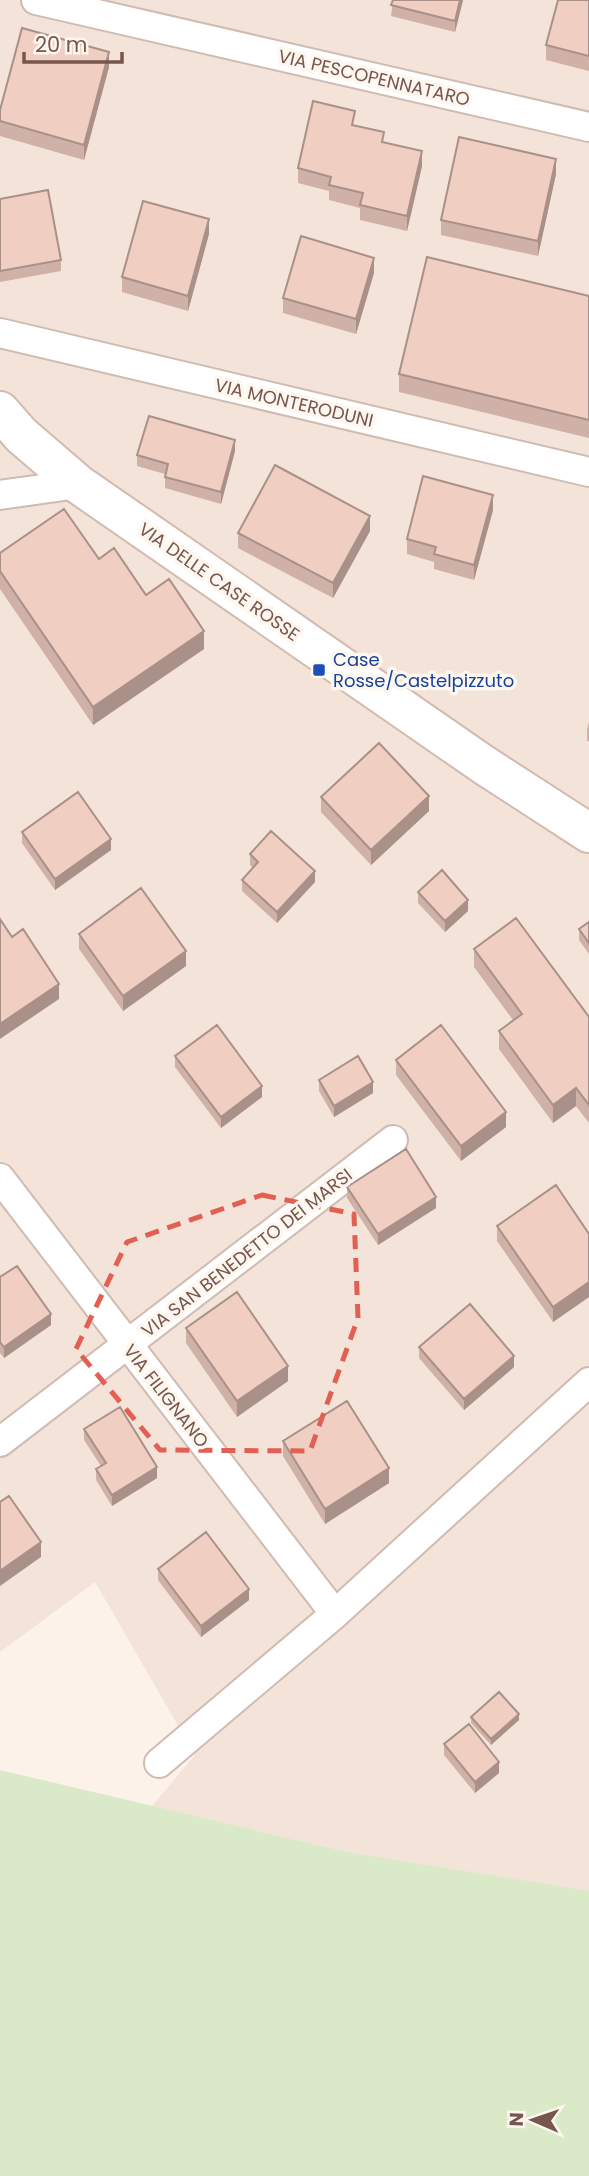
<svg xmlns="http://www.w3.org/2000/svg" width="589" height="2176" viewBox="0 0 589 2176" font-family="Poppins,sans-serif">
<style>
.residential{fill:#f4e3d8}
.green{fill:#daeac8}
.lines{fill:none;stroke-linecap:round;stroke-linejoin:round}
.street-casing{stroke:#d0bbb2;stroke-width:32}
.secondary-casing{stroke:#d3baaf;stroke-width:42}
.street{stroke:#fff;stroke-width:28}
.secondary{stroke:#fff;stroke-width:38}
.wall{fill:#cfb1a7}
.shaded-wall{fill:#a99088}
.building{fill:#f1cec2;stroke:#a99088;stroke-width:2}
.marked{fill:none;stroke:#e26053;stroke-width:5;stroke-dasharray:14 9;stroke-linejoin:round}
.transit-dot{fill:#1a4fb4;stroke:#fef7f0;stroke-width:2.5}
.labels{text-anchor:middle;stroke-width:7;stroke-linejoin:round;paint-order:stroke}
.street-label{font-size:18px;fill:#76564d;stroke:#fef7f0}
.transit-label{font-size:18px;fill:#164399;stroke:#fef7f0;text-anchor:start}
</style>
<rect width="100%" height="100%" fill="#fcf2ea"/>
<path class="residential" d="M0,0H589V1896L352,1853L152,1806L195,1755L95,1582L0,1652Z"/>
<path class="green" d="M0,1770L352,1853L589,1891V2176H0Z"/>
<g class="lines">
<g class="street-casing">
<path id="street" d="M36,0L589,127
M0,333L589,472
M0,495L78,484
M0,1178L335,1614
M0,1442L393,1140
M159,1763L335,1614L589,1382"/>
</g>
<g class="secondary-casing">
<path id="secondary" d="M0,411L21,435L78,484L484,765L589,833"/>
</g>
<use href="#street" class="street"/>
<use href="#secondary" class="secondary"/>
</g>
<path class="wall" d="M393,0H463L455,32L391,16Z
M589,0V71L546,60V45Z
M109,67L84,160L0,136V121Z
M355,125L422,166L407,231L360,220V208L329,200V191L298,183V168Z
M556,174L538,256L441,235V220Z
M0,199L61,260V271L0,282Z
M209,234L188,311L122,292V277Z
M374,273L356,334L283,313V298Z
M589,296V438L399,392V374Z
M235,451L221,504L165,488V474L137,466V455Z
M493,510L474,580L434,569V562L407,554V539Z
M370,531L333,598L238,548V533Z
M0,553L99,559L146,595L204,649L93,725L0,589Z
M589,722V741H587V730Z
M321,797L429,811L371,865L321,812Z
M22,832L111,850L55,890L22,843Z
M250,854L315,882L277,923L242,891V880L253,868L250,865Z
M418,892L468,911L445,932L418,903Z
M589,922V954L579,940V929Z
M79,934L186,966L123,1011L79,949Z
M474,949L589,1017V1123L576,1106L553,1123L499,1049V1031L513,1020L474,967Z
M175,1056L262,1097L221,1128L175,1067Z
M396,1060L506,1127L461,1161L396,1075Z
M319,1080L373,1093L334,1117L319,1091Z
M347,1187L436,1208L378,1245L347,1198Z
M497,1226L589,1234V1297L553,1322L497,1241Z
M0,1277L51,1325L4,1358L0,1353Z
M186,1328L288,1381L237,1417L186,1343Z
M419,1347L514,1367L464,1410L419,1358Z
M84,1429L157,1478L112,1506L96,1480V1469L101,1466L84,1440Z
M283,1441L389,1483L325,1524L283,1456Z
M158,1569L249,1600L201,1637L158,1580Z
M471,1717L519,1720L491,1745L471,1723Z
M444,1744L499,1773L475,1793L444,1755Z"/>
<path class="shaded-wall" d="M460,0H463L455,32V21Z
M109,52V67L84,160V145Z
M422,151V166L407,231V216Z
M556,159V174L538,256V241Z
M209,219V234L188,311V296Z
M374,258V273L356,334V319Z
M235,440V451L221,504V492Z
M493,495V510L474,580V565Z
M370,516V531L333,598V583Z
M204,631V649L93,725V707Z
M429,796V811L371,865V850Z
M111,839V850L55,890V879Z
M315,871V882L277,923V912Z
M468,900V911L445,932V921Z
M186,951V966L123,1011V996Z
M59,984V999L0,1039V1024Z
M373,1082V1093L334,1117V1106Z
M262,1086V1097L221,1128V1117Z
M576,1088V1106L553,1123V1105Z
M506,1112V1127L461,1161V1146Z
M436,1197V1208L378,1245V1234Z
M589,1282V1297L553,1322V1307Z
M51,1314V1325L4,1358V1347Z
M514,1356V1367L464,1410V1399Z
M288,1366V1381L237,1417V1401Z
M157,1467V1478L112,1506V1495Z
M389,1468V1483L325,1524V1509Z
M41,1542V1557L0,1586V1571Z
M249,1589V1600L201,1637V1626Z
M519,1714V1720L491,1745V1739Z
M499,1762V1773L475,1793V1782Z"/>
<path class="building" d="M393,0H460L455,21L391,5Z
M558,0H589V56L546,45Z
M22,28L109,52L84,145L0,121V110Z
M313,101L355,111L352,125L384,132L382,142L422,151L407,216L360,205L363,193L329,185L331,177L298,168Z
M459,137L556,159L538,241L441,220Z
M48,190L61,260L0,271V199Z
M143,201L209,219L188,296L122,277Z
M301,236L374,258L356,319L283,298Z
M427,257L589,296V420L399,374Z
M149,416L235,440L221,492L165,477L168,464L137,455Z
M275,465L370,516L333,583L238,533Z
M423,476L493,495L474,565L434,554L436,547L407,539Z
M64,509L99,559L114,548L146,595L169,579L204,631L93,707L0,571V553Z
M379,743L429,796L371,850L321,797Z
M78,792L111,839L55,879L22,832Z
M271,831L315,871L277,912L242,880L258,862L250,854Z
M442,870L468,900L445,921L418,892Z
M141,888L186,951L123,996L79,934Z
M516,918L589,1017V1105L576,1088L553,1105L499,1031L522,1014L474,949Z
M0,919L12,937L23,929L59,984L0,1024Z
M589,922V943L579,929Z
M217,1025L262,1086L221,1117L175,1056Z
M441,1025L506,1112L461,1146L396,1060Z
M358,1056L373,1082L334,1106L319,1080Z
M406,1149L436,1197L378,1234L347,1187Z
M556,1185L589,1234V1282L553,1307L497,1226Z
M17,1266L51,1314L4,1347L0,1342V1277Z
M237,1292L288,1366L237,1401L186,1328Z
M470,1304L514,1356L464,1399L419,1347Z
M347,1401L389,1468L325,1509L283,1441Z
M120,1407L157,1467L112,1495L96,1469L106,1463L84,1429Z
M9,1496L41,1542L0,1571V1502Z
M206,1532L249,1589L201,1626L158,1569Z
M499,1692L519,1714L491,1739L471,1717Z
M469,1724L499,1762L475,1782L444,1744Z"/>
<path class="marked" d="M262,1195L354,1214L358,1318L310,1451L160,1450L76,1349L127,1242Z"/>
<rect class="transit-dot" x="312" y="663" width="14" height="14" rx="3.5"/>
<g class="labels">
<g class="street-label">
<text transform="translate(374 78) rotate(13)" y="6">VIA PESCOPENNATARO</text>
<text transform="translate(294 403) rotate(13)" y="6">VIA MONTERODUNI</text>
<text transform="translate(219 582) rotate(35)" y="6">VIA DELLE CASE ROSSE</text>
<text transform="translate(247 1253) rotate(-38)" y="6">VIA SAN BENEDETTO DEI MARSI</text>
<text transform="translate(166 1396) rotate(52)" y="6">VIA FILIGNANO</text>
</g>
<g class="transit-label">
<text x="333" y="666">Case<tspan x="333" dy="21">Rosse/Castelpizzuto</tspan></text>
</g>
</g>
<g transform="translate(533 2120) rotate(272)" stroke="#fef7f0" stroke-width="5" paint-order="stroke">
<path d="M0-5L12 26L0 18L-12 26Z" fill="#76564d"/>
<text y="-10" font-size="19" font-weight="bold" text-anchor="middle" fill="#76564d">N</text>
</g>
<path d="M24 52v10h98v-10" fill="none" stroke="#76564d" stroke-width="3.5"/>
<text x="35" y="52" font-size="21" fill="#76564d" stroke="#fef7f0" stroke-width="5" paint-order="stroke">20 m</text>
</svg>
